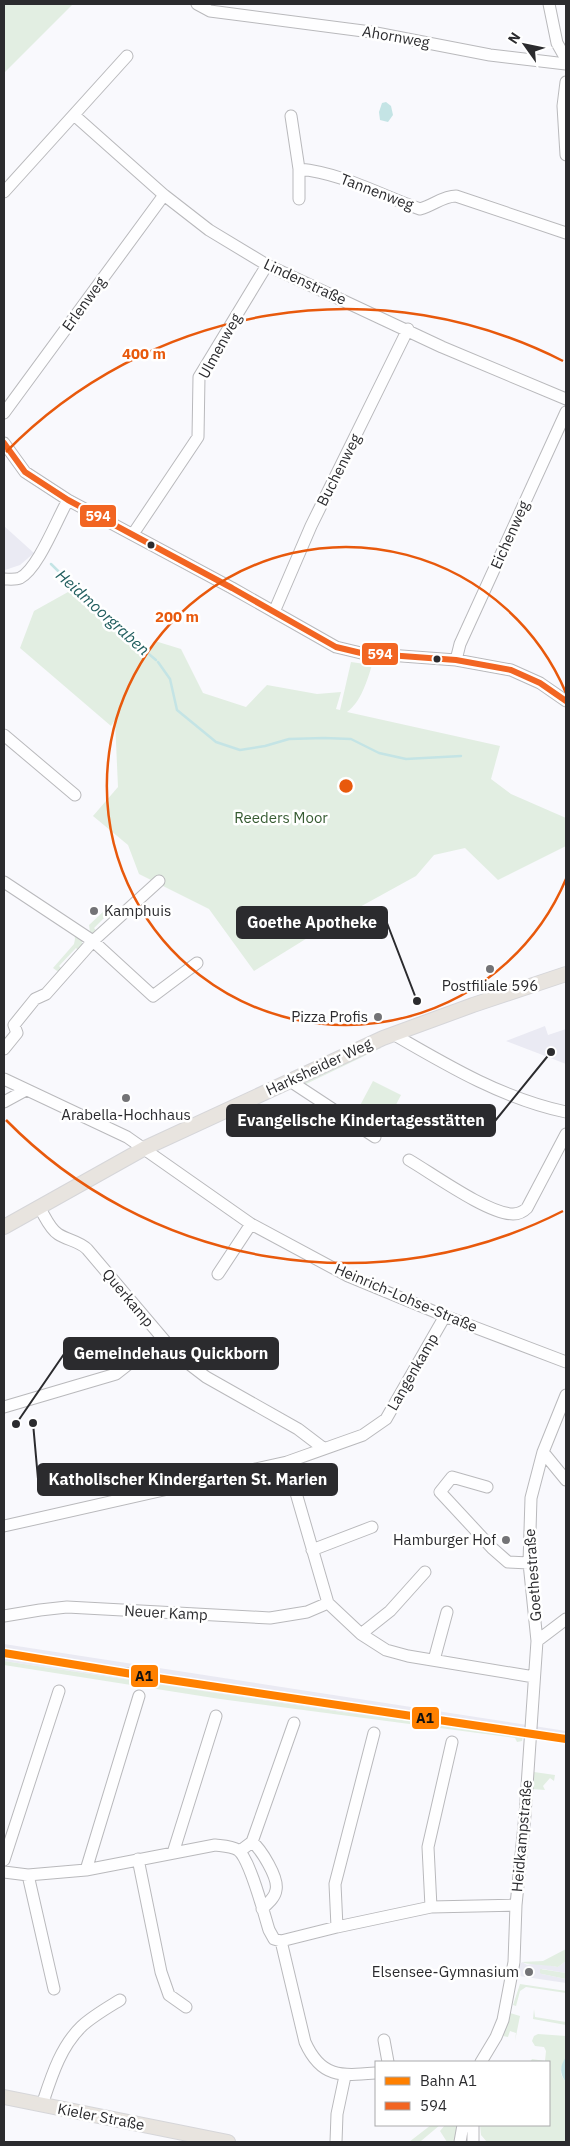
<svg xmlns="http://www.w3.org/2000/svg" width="570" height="2146" viewBox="0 0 570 2146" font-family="'IBM Plex Sans',sans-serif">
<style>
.built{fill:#eaeaf3}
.green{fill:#e2eee2}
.water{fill:#c4e4e5}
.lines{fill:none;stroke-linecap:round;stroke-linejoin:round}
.stream{stroke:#c4e4e5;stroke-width:2.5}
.minor-casing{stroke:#b9b9bc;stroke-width:13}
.major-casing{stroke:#d6d6d9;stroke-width:16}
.minor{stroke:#fefeff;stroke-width:11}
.major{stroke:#e8e4df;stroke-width:14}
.rail{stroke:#c9c9ca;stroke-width:2.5;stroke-dasharray:10 5;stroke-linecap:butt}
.bus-1-casing{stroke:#fff;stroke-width:10}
.bus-1{stroke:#f26522;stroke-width:6}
.rail-1-casing{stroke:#fff;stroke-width:11}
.rail-1{stroke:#ff8000;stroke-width:8}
.ring{fill:none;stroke:#e8590c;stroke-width:2.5}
.bus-dot{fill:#2b2b2e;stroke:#fff;stroke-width:2}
.poi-dot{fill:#737376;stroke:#fff;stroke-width:2}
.labels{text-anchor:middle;stroke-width:5;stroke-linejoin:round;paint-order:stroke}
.street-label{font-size:15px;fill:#2b2b2e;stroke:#fff}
.park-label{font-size:15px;fill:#365b32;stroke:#fff}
.poi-label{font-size:15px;fill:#2b2b2e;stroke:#fff;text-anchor:end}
.water-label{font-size:16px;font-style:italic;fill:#215e5f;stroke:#fff}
.centre{fill:#e8590c;stroke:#fff;stroke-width:2.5}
.ring-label{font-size:15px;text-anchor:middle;font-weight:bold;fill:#e8590c;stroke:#fff;stroke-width:5;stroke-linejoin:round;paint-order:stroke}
.leader{fill:none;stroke:#2b2b2e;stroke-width:2}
.callout-dot{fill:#2b2b2e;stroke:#fff;stroke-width:2}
.callout{fill:#2b2b2e;stroke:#2b2b2e;stroke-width:2}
.callout-label{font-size:16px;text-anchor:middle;font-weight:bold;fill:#fff}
.line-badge{stroke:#fff;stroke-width:2}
.badge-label{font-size:14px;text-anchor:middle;font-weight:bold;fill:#fff}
.pale-badge-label{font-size:14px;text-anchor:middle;font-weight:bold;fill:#111}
</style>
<rect width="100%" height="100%" fill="#f9f9fd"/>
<path class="built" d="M4,526L34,553L20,565L5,570Z
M545,1026L548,1035L566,1029V1064L506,1041Z
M4,1644L566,1731V1742L342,1712L4,1661Z
M566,1961V1973L542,1969V1974L566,1979V1983L519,1976V1966L522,1962L527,1965L537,1963L558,1967Z"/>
<path class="green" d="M4,4H73L4,73Z
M77,587L148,655L155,641L181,649L203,693L246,707L267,685L317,694L341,692L336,709L340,710L351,662L372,665C367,681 361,702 347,712L500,746L491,779L511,794L566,818V846L498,880L465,848L434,855L416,876L338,919L254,971L209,909L139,874L128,845L93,816L118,787L115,720L111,726L20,648L34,611Z
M104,911L111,920L105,917L94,928L98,933L94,935L90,932L89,925Z
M74,932L82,937V949L79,951L76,948L59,966L63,970L60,973L53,968L74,944L75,939Z
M377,1048H381L304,1085L300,1084Z
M373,1081L401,1095L384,1128L356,1113Z
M4,1661L342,1712L523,1736L522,1741L517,1742L515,1738L220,1699L4,1665Z
M534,1772L555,1775L554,1781L550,1778L543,1786L545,1790L532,1789Z
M566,1949V1961L558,1967C549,1965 527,1965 522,1962L543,1961Z
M540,1969L566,1973V1979L542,1974L540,1973Z
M520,1984L566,1991V1993L526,1987L520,1991L516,2006L513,2005Z
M534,2009L535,2017L566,2022V2025L533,2019Z
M510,2013L520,2016L515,2041L516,2033L510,2031L508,2037L503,2036Z
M538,2034L566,2036C566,2042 568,2051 566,2057C563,2068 556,2070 566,2082V2142H487L481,2135L480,2125H549V2062H530L532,2059L545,2061L546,2051L544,2047L535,2046L532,2041L534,2036Z
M431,2125H440L421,2141L409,2142Z
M445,2125H459L457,2140L447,2142L440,2131Z"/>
<path class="water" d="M386,102L391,106L393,115L388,122L380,120L379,112L382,103Z
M566,2057V2082C559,2074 560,2065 566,2057Z"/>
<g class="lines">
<path class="stream" d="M51,564L107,619L156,660
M158,662L170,679L177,710L216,742L240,750L265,746L289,739L324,738L351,739L379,753L406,759L461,756"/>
<g class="minor-casing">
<path id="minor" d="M197,4L210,11L371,32L490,55L566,64
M549,4L557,43L566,59
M566,82L563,106L566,155
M74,115L164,195L209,230L267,265L442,347L566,399
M291,116L299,169V199
M299,169C342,173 380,195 420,209C434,205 443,196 456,196L566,233
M4,192L127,56
M4,413L164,195
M4,443L25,472L68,500L232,588L336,647L361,653L456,660L511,670L540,683L566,701
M133,534L198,437L199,377L267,265
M4,579C9,579 15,580 20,578C38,569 57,519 68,500
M274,612L311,526L408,329
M456,660L460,644L566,412
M4,735L75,795
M4,882L93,941L153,996L197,963
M393,1034C448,1066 504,1099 566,1112
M4,1049L17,1033L14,1025L35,999L46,994L93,941L159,881
M4,1079L127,1137L251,1224L348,1276L445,1316L566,1362
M290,1081L375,1137
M4,1102L26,1090
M409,1160C433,1174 488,1214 513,1214C519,1214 523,1212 527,1208L566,1134
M39,1207C45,1216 49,1228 58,1234C67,1240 79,1241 87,1249L176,1354L206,1377L298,1429L323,1448
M218,1274L251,1224
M4,1407L116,1374L162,1338
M543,1452L566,1480
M287,1462L328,1603L361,1634L386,1650L408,1656L534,1677
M487,1487L452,1477L440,1492L492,1548L508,1562L529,1563
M4,1526L287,1462L363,1435L386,1419L445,1316
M312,1550L372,1527
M4,1616L40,1610L67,1607L270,1618L307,1612L328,1603
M361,1634L390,1611L425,1572
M537,1641L566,1619
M434,1660L447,1612
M252,1842C261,1849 279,1878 276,1890C275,1898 267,1904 262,1909
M240,1851L252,1842L294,1723
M173,1853L216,1716
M138,1859L161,1972L169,1995L186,2007
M4,1860L59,1691
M86,1870L139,1696
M4,1872L28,1875L86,1870L215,1845C223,1846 231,1846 238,1850C250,1859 264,1914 269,1930L274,1939L281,1941L337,1927L431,1907L516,1905
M28,1875L54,1989
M431,1907L428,1847L452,1742
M337,1927L335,1884L374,1733
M281,1941L305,2042C321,2078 341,2076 376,2073
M384,2040L388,2062
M481,2062L496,2037L503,2020L514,1962L516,1905L525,1815L537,1641L529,1563L531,1498L543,1452L566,1395
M42,2105C51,2078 60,2047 82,2026C93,2016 107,2008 120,2000
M336,2142L337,2114L345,2076
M460,2142L463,2125
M473,2142V2125"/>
</g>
<g class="major-casing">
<path id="major" d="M4,1227L145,1148L383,1038L473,1005L566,974
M4,2097L228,2142"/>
</g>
<use href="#minor" class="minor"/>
<use href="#major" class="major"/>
<path class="rail" d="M49,1662L134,1669"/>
<g class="bus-1-casing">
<path id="bus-1" d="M4,443L25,472L68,500L232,588L336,647L361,653L456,660L511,670L540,683L566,701"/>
</g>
<use href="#bus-1" class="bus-1"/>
<g class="rail-1-casing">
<path id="rail-1" d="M4,1653L150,1677L566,1739"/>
</g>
<use href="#rail-1" class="rail-1"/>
</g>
<g class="ring">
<path d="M566 879A239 239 0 1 1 566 693"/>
<path d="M563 1211A477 477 0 0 1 6 1120M6 452A477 477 0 0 1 563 361"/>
</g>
<g class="bus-dot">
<circle cx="151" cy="545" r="4.5"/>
<circle cx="437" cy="659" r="4.5"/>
</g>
<g class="poi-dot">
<circle cx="94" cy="911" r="5"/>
<circle cx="490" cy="969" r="5"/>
<circle cx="378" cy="1017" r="5"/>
<circle cx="126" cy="1098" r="5"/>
<circle cx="506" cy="1540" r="5"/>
<circle cx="529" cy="1972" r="5"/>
</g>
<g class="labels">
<g class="street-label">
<text transform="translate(396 37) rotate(10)" y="5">Ahornweg</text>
<text transform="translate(377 192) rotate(21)" y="5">Tannenweg</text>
<text transform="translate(305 282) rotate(25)" y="5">Lindenstraße</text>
<text transform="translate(84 304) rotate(-54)" y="5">Erlenweg</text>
<text transform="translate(220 346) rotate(-61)" y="5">Ulmenweg</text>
<text transform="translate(339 470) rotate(-63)" y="5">Buchenweg</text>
<text transform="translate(510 535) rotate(-66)" y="5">Eichenweg</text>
<text transform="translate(319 1067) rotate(-25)" y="5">Harksheider Weg</text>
<text transform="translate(128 1298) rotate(50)" y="5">Querkamp</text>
<text transform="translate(406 1298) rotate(23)" y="5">Heinrich-Lohse-Straße</text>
<text transform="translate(413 1372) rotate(-60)" y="5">Langenkamp</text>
<text transform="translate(533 1575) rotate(-94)" y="5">Goethestraße</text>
<text transform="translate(166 1613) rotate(3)" y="5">Neuer Kamp</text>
<text transform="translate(522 1836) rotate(-85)" y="5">Heidkampstraße</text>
<text transform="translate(101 2117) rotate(11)" y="5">Kieler Straße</text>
</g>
<g class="park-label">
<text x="281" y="823">Reeders Moor</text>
</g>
<g class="poi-label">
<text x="104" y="916" text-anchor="start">Kamphuis</text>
<text x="490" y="991" text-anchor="middle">Postfiliale 596</text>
<text x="368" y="1022">Pizza Profis</text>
<text x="126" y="1120" text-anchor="middle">Arabella-Hochhaus</text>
<text x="496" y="1545">Hamburger Hof</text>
<text x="519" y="1977">Elsensee-Gymnasium</text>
</g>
<g class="water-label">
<text transform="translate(103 612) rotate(42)" y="6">Heidmoorgraben</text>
</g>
</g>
<circle cx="346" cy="786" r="8" class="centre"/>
<g class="ring-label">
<text x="144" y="359">400 m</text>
<text x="177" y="622">200 m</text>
</g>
<path class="leader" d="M417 1001L387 923M551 1052L495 1121M16 1424L64 1354M33 1423L38 1479"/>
<g class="callout-dot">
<circle cx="417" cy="1001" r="5"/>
<circle cx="551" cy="1052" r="5"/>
<circle cx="16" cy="1424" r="5"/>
<circle cx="33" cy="1423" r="5"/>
</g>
<g class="callout">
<rect x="237" y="907" width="150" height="31" rx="5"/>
<rect x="227" y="1105" width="268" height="31" rx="5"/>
<rect x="64" y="1338" width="214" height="31" rx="5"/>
<rect x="38" y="1464" width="299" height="31" rx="5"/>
</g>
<g class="callout-label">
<text x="312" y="928">Goethe Apotheke</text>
<text x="361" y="1126">Evangelische Kindertagesstätten</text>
<text x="171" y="1359">Gemeindehaus Quickborn</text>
<text x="188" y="1485">Katholischer Kindergarten St. Marien</text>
</g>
<g class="line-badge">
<rect x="79" y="504" width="38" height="24" rx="5" fill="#f26522"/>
<rect x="361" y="642" width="38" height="24" rx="5" fill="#f26522"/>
<rect x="130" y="1664" width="29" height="24" rx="5" fill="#ff8000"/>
<rect x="411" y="1706" width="29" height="24" rx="5" fill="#ff8000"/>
</g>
<g class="badge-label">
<text x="98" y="521">594</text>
<text x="380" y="659">594</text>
</g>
<g class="pale-badge-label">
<text x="144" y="1681">A1</text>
<text x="425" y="1723">A1</text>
</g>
<rect width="570" height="2146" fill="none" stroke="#2b2b2e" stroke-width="10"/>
<rect x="375" y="2061" width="175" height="65" fill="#ffffff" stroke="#aaaaab"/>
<rect x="385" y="2077" width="25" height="8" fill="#ff8000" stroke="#aaaaab"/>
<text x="420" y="2086" font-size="15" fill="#2b2b2e">Bahn A1</text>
<rect x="385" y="2102" width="25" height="8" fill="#f26522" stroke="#aaaaab"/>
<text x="420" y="2111" font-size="15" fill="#2b2b2e">594</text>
<g transform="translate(525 45) rotate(303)" stroke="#ffffff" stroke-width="4" paint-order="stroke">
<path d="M0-4L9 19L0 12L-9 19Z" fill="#2b2b2e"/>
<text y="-8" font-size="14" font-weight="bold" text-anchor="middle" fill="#2b2b2e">N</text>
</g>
</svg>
